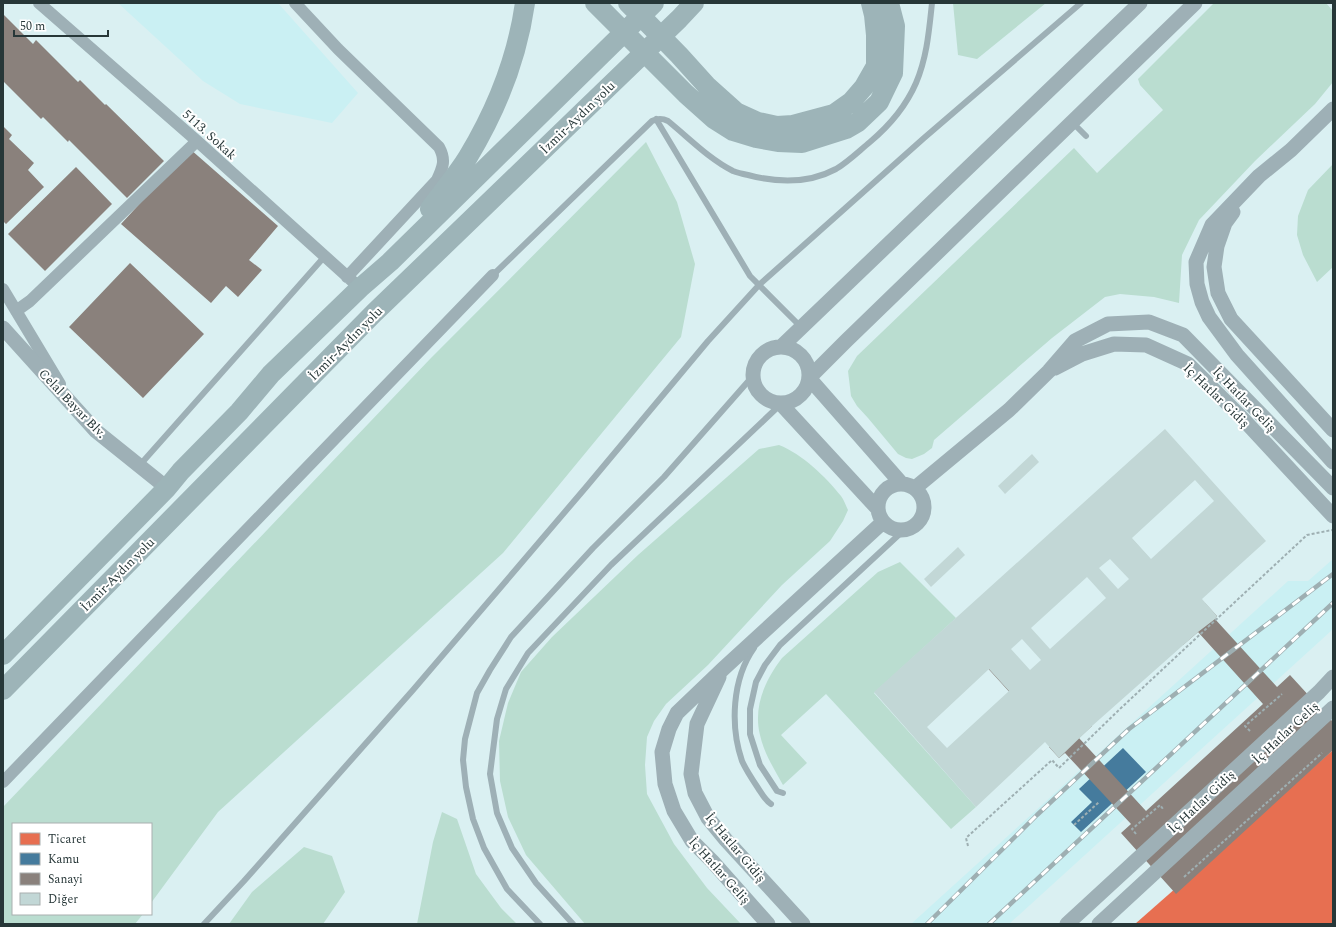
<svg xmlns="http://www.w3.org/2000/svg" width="1336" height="927" viewBox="0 0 1336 927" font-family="Spectral,serif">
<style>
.built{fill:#caf0f3}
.green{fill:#baddd0}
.shops{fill:#e76f51}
.public{fill:#457b9d}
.industry{fill:#8a817c}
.building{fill:#c2d7d6;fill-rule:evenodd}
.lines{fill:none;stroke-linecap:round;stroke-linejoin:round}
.path{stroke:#9eafb2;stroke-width:2;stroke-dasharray:3 2;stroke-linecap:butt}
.service{stroke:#9eb0b6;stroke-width:6}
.minor{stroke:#9eb0b6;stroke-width:12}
.tertiary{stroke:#9eb0b6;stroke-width:15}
.trunk{stroke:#9db4b8;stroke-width:20}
.rail-casing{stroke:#9eafb2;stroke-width:4.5}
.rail{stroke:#fff;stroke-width:3;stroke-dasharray:9;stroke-linecap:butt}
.labels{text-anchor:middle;stroke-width:4;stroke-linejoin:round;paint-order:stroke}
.street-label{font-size:13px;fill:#273738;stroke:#fff}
</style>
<rect width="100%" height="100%" fill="#daf0f2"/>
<path class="built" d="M118,3H278L358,93L332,123L240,104L203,81Z
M1333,559V627L1331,631L1009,924H911L1288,581H1308Z"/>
<path class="green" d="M953,3H1046L977,59L958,55Z
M1214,3H1326L1333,11V82L1315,104L1255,161L1199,220L1182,255L1179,303L1154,297L1120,294L1105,297L1052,338L934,440L932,448L924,454L912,459L906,458L898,454L868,418L857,406L851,396L848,371L857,356L1074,148L1097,173L1163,110L1140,85L1138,79Z
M646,142L677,202L695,264L681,337L503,553L218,812L151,903V824H13V914H143L135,924H3V807L430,359Z
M1333,164V267L1317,282L1303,255L1297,235L1298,216L1308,190Z
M779,445C802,454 826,477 841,496C844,500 846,506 848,510L843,521L830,541L782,585L708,665L666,704L654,721L647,737L645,765L647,794L674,844L707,888L741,924H585L526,855L508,817L500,781L499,741L508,703L521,672L552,637L638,555L759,449Z
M900,562L956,618L874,693L976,807L951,829L826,694L781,735L807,763L783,785C774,769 764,753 760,735C753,707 765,680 782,658L878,572Z
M442,812L457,819L476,874L501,908L517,924H417L433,842Z
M304,847L332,856L345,892L323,924H229L252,892Z"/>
<path class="shops" d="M1333,750V924H1135Z"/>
<path class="public" d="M1123,748L1146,772L1081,832L1071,822L1092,802L1079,789Z"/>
<path class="industry" d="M3,14L33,44L36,40L78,82L80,80L105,105L106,104L164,161L127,198L69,140L68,142L43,117L41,119L3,81Z
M3,126L12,135L9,139L34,163L28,170L44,187L6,224L3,221Z
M190,149L278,226L249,260L262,270L238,297L226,286L211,303L121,224Z
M76,167L112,204L45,271L8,234Z
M130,263L204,334L143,398L69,327Z
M1105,509L1197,611L1205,603L1217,616L1215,619L1277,687L1290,675L1333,722V750L1176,894L1121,833L1131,824L1065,753L1059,758L1049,747L1054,741L963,641L973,632L1066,734L1084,718L1092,726L1079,738L1146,811L1263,704L1198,632L1183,645L1174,635L1188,622L1095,519Z"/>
<path class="building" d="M1165,429L1266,541L1202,599L1217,616L1215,619L1198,632L1092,726L1059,758L1045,742L976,807L874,692ZM1195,480L1214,501L1151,559L1132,538ZM1110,559L1129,579L1118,589L1099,568ZM1087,577L1106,598L1050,649L1031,628ZM1022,639L1041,660L1030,670L1011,649ZM989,669L1009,691L947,748L927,727Z
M1032,454L1039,462L1005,494L998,486Z
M958,547L965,555L931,587L924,579Z"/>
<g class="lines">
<path class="path" d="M1250,731L1245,726L1282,694
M1074,825L1099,802
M1136,834L1132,829L1160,805L1163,809
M968,846L966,838L1052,760L1059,768L1121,708L1307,535L1332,530
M1184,877L1322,753"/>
<path class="service" d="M656,119L750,276L801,327
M1072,122L1086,136
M493,275L652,121C658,118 662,118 668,121C689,138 709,159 733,171C738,173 743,174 748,175C778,183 808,184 836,169C848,162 859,151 870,142C889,126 906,106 916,83C927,57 929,31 932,3
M139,466L325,256
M754,648C732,679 730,726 742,761C746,770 752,779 758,788C762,794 765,800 771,804
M783,793L777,791L760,765L750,734V709L756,682L765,665L780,645L904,530
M204,924L244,881L413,690L587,486L708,341L759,285L924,138L1081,3
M540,924L507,889L484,848L473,819L466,787L463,760L465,739L477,693L490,670L511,637L593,548L664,477L752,377
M573,924L536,883L512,848L497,813L490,774L497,719L506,689L528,653L611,565L781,404"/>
<path class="minor" d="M39,3L197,141L360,288
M295,3L338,49L439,147C446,160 443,167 437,180L347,277
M3,289L60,384
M16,311L30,301L197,141
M3,782L493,275"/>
<path class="tertiary" d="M1333,109L1291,150L1259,176L1212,225L1196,262L1197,284L1202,302L1209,317L1237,355L1333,462
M1233,212L1225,223L1217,246L1214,267L1218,293L1231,319L1333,430
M3,328L96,431L167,488
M753 375a28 28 0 1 1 56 0a28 28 0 1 1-56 0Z
M781,347L1140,3
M1055,368L1082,354L1114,344L1146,345L1188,364L1243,419L1333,516
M809,378L846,341L1195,3
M809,378L901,483
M781,404L877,508
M878 507a23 23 0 1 1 46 0a23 23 0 1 1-46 0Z
M915,488L1009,410L1049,371L1075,341L1108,324L1149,322L1183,335L1333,488
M719,677L697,724L691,774L695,793L708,818L726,840L803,924
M768,924L712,861L692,841L674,811L665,784L662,752L669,729L677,713L723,669L883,522
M1067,924L1319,692L1333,677
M1099,924L1333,708"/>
<path class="trunk" d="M595,3L686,94L714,119L733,131L756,138L778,142L802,143L846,129L858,122L879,102L893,73L895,26L889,3
M628,3L679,55L707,86L736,112L758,122L777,126L793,125L834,114L851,102L864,87L876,66V35L874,15L871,3
M430,209C442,192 457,175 468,157C497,109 517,59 525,3
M3,655L167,488L181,471L239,412L271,374L360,288L390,262L654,3
M3,690L374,313L679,19L694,3"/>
<g class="rail-casing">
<path id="rail" d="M927,924L1037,815L1129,729L1333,574
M989,924L1333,603"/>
</g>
<use href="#rail" class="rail"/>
</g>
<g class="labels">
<g class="street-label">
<text transform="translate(577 117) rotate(-44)" y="5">İzmir-Aydın yolu</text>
<text transform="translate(210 134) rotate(42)" y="5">5113. Sokak</text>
<text transform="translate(345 343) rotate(-45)" y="5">İzmir-Aydın yolu</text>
<text transform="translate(1217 395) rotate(44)" y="5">İç Hatlar Gidiş</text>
<text transform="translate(1245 399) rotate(46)" y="5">İç Hatlar Geliş</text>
<text transform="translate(73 403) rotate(46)" y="5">Celal Bayar Blv.</text>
<text transform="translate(117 574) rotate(-45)" y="5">İzmir-Aydın yolu</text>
<text transform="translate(1285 732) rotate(-43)" y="5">İç Hatlar Geliş</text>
<text transform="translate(1201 801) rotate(-43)" y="5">İç Hatlar Gidiş</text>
<text transform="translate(736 847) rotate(50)" y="5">İç Hatlar Gidiş</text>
<text transform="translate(720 870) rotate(48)" y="5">İç Hatlar Geliş</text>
</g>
</g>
<rect width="1336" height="927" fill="none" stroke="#273738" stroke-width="8"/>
<rect x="12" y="823" width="140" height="92" fill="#ffffff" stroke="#a9afaf"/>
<rect x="20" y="833" width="20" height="12" fill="#e76f51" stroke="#a9afaf"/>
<text x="48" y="843" font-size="12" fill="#273738">Ticaret</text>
<rect x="20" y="853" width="20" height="12" fill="#457b9d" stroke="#a9afaf"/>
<text x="48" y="863" font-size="12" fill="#273738">Kamu</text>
<rect x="20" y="873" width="20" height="12" fill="#8a817c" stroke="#a9afaf"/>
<text x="48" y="883" font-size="12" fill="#273738">Sanayi</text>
<rect x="20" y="893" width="20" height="12" fill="#c2d7d6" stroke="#a9afaf"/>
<text x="48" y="903" font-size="12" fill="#273738">Diğer</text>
<path d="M14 30v6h94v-6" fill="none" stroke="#273738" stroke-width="2"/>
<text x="20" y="30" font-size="12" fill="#273738" stroke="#ffffff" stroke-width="3" paint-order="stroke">50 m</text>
</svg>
